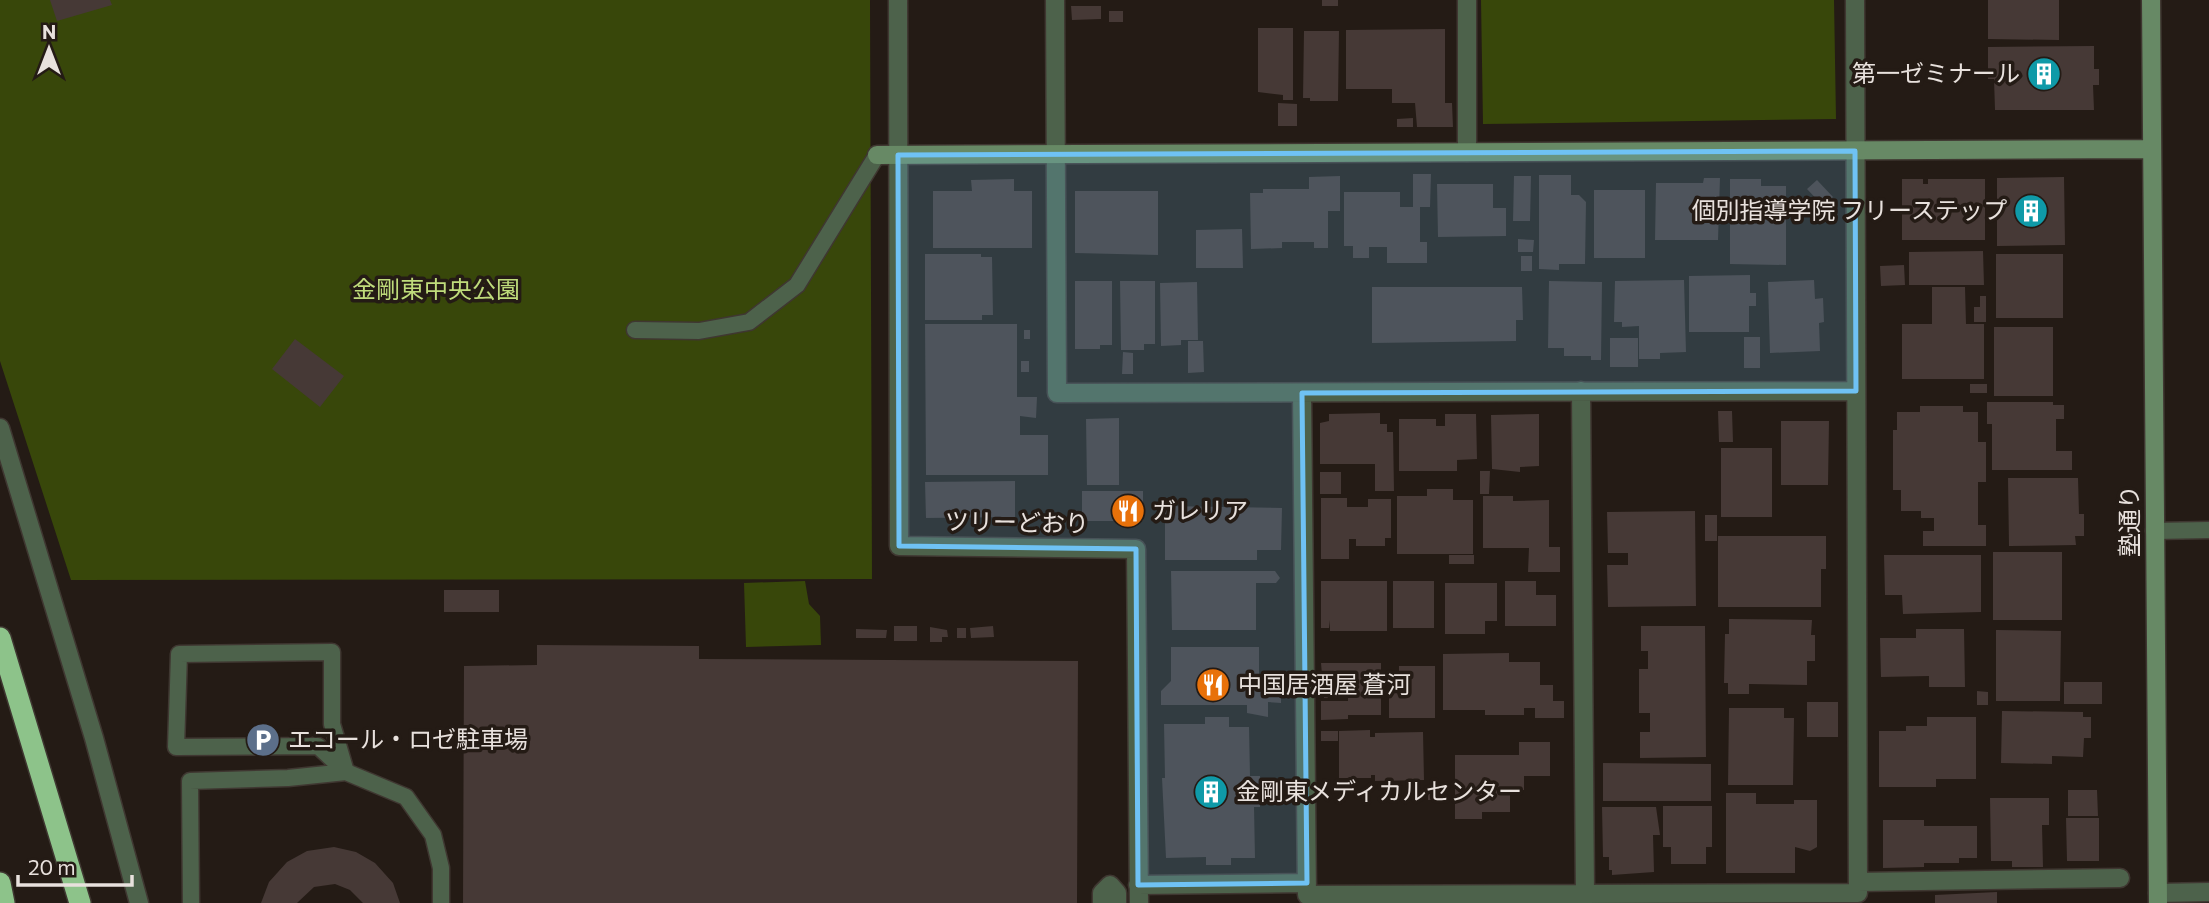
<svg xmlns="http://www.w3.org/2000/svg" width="2209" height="903" viewBox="0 0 2209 903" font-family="Commissioner,'Noto Sans JP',sans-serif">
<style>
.green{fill:#38470a}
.building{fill:#463936}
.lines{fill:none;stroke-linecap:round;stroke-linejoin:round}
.lane-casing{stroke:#3f3731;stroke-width:19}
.street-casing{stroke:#3f3731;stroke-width:21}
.secondary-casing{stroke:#3f3731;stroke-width:21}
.highway-casing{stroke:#3f3731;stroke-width:24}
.lane{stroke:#4d624b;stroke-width:16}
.street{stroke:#4d624b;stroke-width:18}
.secondary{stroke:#678965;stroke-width:18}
.highway{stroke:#8dc38a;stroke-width:21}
.marked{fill:#6fc2f4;fill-opacity:0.2;stroke:#6fc2f4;stroke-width:5;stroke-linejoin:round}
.labels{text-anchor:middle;stroke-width:7;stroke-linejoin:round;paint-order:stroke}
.poi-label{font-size:24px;fill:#e8e1dd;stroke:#241b15;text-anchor:start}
.park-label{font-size:24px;fill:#bfdc7b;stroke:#241b15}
.street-label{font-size:24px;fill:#e8e1dd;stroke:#241b15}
</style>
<rect width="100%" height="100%" fill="#241b15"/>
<path class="green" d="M0,0H870L872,579L71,580L0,361Z
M1481,0H1834L1836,119L1483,124Z
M805,581L809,604L820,616L821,645L746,647L744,583Z"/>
<path class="building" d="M50,0H110L112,5L57,21Z
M1322,0H1338V6H1322Z
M1988,0H2059V40L1988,39Z
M1071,6H1101V19L1072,20Z
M1109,11H1123V22H1109Z
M1258,28H1293V100H1283V95L1258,92Z
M1445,29V103H1452L1453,127H1417L1415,103H1392V89H1346V30Z
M1304,31H1339L1338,101H1310V98H1303Z
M2094,46V69H2099V85H2093L2094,110H1995L1994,79H1988V47Z
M1278,103L1297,104V126H1278Z
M1413,118V127H1397V119Z
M1413,174H1431L1430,207H1420V242H1427V263H1387V247H1369V258H1353V246H1344V192H1400V207H1413Z
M1539,175H1571V195H1579L1586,202L1585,264H1559V270L1539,269Z
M1340,176V211H1328V248H1314V242H1282V248L1251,249L1250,193H1263V189H1309V177Z
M1514,176H1531L1530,221H1513Z
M2064,177L2065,245L1997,246V178Z
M1704,178H1720L1718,240H1655L1656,183H1703Z
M1014,179V191H1032V248H933V191H972L971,180Z
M1730,179H1761V186H1786V265L1730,264Z
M1902,179H1923V184H1928V179H1985V240H1902Z
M1817,180L1833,197L1823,206L1807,189Z
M1437,184H1493V208H1506V236L1438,237Z
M1594,190H1645V258H1594Z
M1075,191H1158V255L1075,253Z
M1242,229L1243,268H1196V230Z
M1518,239L1534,240L1533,252H1518Z
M1983,251L1984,285H1909V252Z
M925,254H981V257H992L993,315H982V320H925Z
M1996,254H2063V318H1996Z
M1521,256H1532V271H1521Z
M1904,265L1905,285L1881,286L1880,266Z
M1750,275V293H1756V306H1749V332H1689V276Z
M1684,280L1686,352L1660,353V359H1639V326L1622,327V322H1614L1615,281Z
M1814,280L1815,299L1823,298L1824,322L1819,323L1820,351L1770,353L1768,282Z
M1075,281H1112V345H1100V349H1075Z
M1120,281H1155V344H1144V350H1121Z
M1549,281L1602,282L1601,360H1591V356H1564V348H1548Z
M1197,282L1198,340H1181V345L1161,346L1160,283Z
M1372,287H1522L1523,320H1516V341L1372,343Z
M1932,287H1965L1966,324H1984V379H1902V324H1932Z
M1980,296H1986V322H1974V307H1980Z
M925,324H1017V397H1037L1036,418L1020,416V435H1048V475H926Z
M1994,327H2053V396H1994Z
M1024,330H1030V339H1024Z
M1744,337H1760V368H1744Z
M1610,338H1638V367H1610Z
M295,339L344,376L320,407L272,369Z
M1188,341H1203L1204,372L1188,373Z
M1123,352L1133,353V374H1122Z
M1021,361H1029V372H1021Z
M1970,384H1987V393H1970Z
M1987,402H2053V405H2064V419H2056V451H2072V470H1992V424H1987Z
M1920,406H1963V412H1978V442H1986V482H1978V525H1986V546H1923V531H1934V518H1921V511H1901V490H1893V430H1897V412H1920Z
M1718,411H1732L1733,442H1719Z
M1380,413V424H1387V432H1393L1394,491H1375V464H1320V423L1329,421V414Z
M1445,414H1476L1477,459L1457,460V471H1399V419H1436V426H1445Z
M1539,414V466L1520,467V472L1492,469L1491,415Z
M1119,418V485H1087L1086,419Z
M1781,421H1829L1828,485H1781Z
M1721,448H1772V517H1721Z
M1480,471H1490L1489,494H1480Z
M1320,472H1341V494H1320Z
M2008,478H2078L2079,514H2084V536H2075L2076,545L2009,546Z
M1015,481V517L926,518L925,482Z
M1427,489H1453V500H1473V554H1397V496H1427Z
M1082,491H1143V521H1082Z
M1483,496H1513V501L1549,500V547H1560V572H1528L1529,548H1483Z
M1321,498H1347V507H1368V499H1391V538H1385V546H1356V539H1349V559H1321Z
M1165,506L1282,508L1281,550H1257V560H1165Z
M1695,511L1696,606L1608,607L1607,565H1628V553H1608L1607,512Z
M1705,515H1717V541H1705Z
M1718,536H1826V569H1821V607H1718Z
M1993,552H2062V620H1993Z
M1449,555H1474V564H1449Z
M1884,555H1981V612L1903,614L1902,595H1885Z
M1171,571H1275L1280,578L1276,583H1256V630H1172Z
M1321,581H1387V631H1330V620L1329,628H1321Z
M1393,581H1434V628H1393Z
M1505,581H1536V595H1556V626H1505Z
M1445,583H1497V621H1485V634H1445Z
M444,590H499V612H444Z
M1729,619L1812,620L1811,635H1815V661H1807V685L1749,684V694H1728V683H1724L1725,634H1729Z
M894,626H917V641H894Z
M993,626L994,637L971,638L970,628Z
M1641,626H1705L1706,757L1640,758V732H1650V713H1639V669H1648V651H1641Z
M930,627L947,630L948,637H942V642H930Z
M957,628H966V638H957Z
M856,629L887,630L886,638H856Z
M1916,629H1964L1965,687H1929V676L1881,677L1880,638H1916Z
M1996,630L2061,631L2060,701H1996Z
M537,645L699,646V659L1078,661L1077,903H463L464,666L537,665Z
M1171,647H1259V690H1281V703L1268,702V717L1247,713V705H1161V691L1171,681Z
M1509,653V662H1540V685H1553V701H1564V718H1535V708H1524V715H1485V710H1443V654Z
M1321,663H1381V715H1348V719L1321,720V701H1348V698H1324Z
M1399,666H1435V718H1389V693H1399Z
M2064,682H2102V704H2064Z
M1977,691L1988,692V705H1977Z
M1807,702H1838V737H1807Z
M1729,708H1784V718H1794L1793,785H1728Z
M2002,711L2083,712V717H2091V738H2084L2083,757L2052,756V764L2001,763Z
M1205,717H1229V727H1249L1250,776H1260V807H1254L1255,858H1231V865H1206V857L1166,858L1162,778H1165L1164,724H1205Z
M1927,717H1976V779H1936V787H1879V731H1906V726H1927Z
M1370,730V737H1375V733L1423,732L1424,780L1375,781V775H1371V778H1339V731Z
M1321,731H1338V741H1321Z
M1519,742H1550V776H1524V790H1510V812H1482V819H1455V755H1519Z
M1603,763L1711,764V801H1603Z
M1428,786H1445V800H1428Z
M2068,790H2097L2098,816H2068Z
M1726,793H1756V804H1794V800H1817V847L1810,851L1795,847V873H1726Z
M1990,798H2049V825H2042L2043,867H2012V861H1991Z
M1663,806H1712V847H1706V864H1671V847H1663Z
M1602,807H1656L1660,835H1653L1654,872L1612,875V870H1609V857H1603Z
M2066,818H2099V861H2067Z
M1883,820H1924V826H1977V858H1959V863H1924V867L1883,868Z
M334,847L356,852L375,863L393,883L400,903H363L350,890L335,884L314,887L297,903H261L269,882L287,862L307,851Z
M1997,892V903H1935V895Z"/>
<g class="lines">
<g class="lane-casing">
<path id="lane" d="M635,330L699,331L749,322L797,285L877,155
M2154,531L2209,530
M332,652V724L346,772L318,746L176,747L179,654Z
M191,903L190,781L288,778L346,772L406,797L433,835L441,868V903"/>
</g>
<g class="street-casing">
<path id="street" d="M898,0L899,546L1136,549L1139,903
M1055,0L1057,393L1856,391
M1467,0V152
M1581,391L1585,894
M1302,393L1307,895L1858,893L1855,0
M0,428L94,738L139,903
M1858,882L2120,878
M1138,885L1307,883
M2158,893L2209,892
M1102,903V893L1110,885L1117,893V903"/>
</g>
<g class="secondary-casing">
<path id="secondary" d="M2151,0L2158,903
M877,155L2152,149"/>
</g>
<g class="highway-casing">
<path id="highway" d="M0,638L80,903
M0,883L4,903"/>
</g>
<use href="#lane" class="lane"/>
<use href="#street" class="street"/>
<use href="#secondary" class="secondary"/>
<use href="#highway" class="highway"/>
</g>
<path class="marked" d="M1855,151L1856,391L1302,393L1307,883L1138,885L1136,549L899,546L898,155Z"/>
<defs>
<g id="building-disc" transform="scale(1.75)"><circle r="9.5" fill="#0f9aa8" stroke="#241b15"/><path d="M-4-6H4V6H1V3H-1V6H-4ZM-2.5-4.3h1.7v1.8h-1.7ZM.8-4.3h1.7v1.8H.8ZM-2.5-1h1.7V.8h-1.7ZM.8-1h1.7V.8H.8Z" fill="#fff"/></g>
<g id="restaurant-disc" transform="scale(1.75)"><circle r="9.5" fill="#e8710a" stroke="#241b15"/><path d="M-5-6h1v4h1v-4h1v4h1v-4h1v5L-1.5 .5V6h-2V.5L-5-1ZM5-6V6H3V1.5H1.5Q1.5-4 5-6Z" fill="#fff"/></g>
<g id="parking-disc" transform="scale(1.75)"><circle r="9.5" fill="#5c6f8a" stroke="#241b15"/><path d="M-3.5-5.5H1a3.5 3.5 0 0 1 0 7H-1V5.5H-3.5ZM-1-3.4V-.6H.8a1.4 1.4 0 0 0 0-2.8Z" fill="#fff"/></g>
</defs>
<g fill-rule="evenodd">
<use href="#building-disc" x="2044" y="74"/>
<use href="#building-disc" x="2031" y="211"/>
<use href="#restaurant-disc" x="1128" y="511"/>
<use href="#restaurant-disc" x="1213" y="685"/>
<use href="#parking-disc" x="263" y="740"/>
<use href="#building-disc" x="1211" y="792"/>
</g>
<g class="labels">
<g class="poi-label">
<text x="2020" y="82" text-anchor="end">第一ゼミナール</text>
<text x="2007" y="219" text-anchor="end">個別指導学院 フリーステップ</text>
<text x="1152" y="519">ガレリア</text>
<text x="1238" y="693">中国居酒屋 蒼河</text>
<text x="288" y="748">エコール・ロゼ駐車場</text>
<text x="1236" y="800">金剛東メディカルセンター</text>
</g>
<g class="park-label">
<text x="436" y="298">金剛東中央公園</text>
</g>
<g class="street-label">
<text transform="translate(2130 521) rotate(-90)" y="8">塾通り</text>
<text transform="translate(1017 523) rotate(1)" y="8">ツリーどおり</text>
</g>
</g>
<g transform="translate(49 49)" stroke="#241b15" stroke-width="5" paint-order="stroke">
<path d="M0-5L12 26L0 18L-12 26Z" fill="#e8e1dd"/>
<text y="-10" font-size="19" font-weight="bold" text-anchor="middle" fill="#e8e1dd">N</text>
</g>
<path d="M18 875v10h114v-10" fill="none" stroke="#e8e1dd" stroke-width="3.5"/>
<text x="28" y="875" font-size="21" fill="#e8e1dd" stroke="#241b15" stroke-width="5" paint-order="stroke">20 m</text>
</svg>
